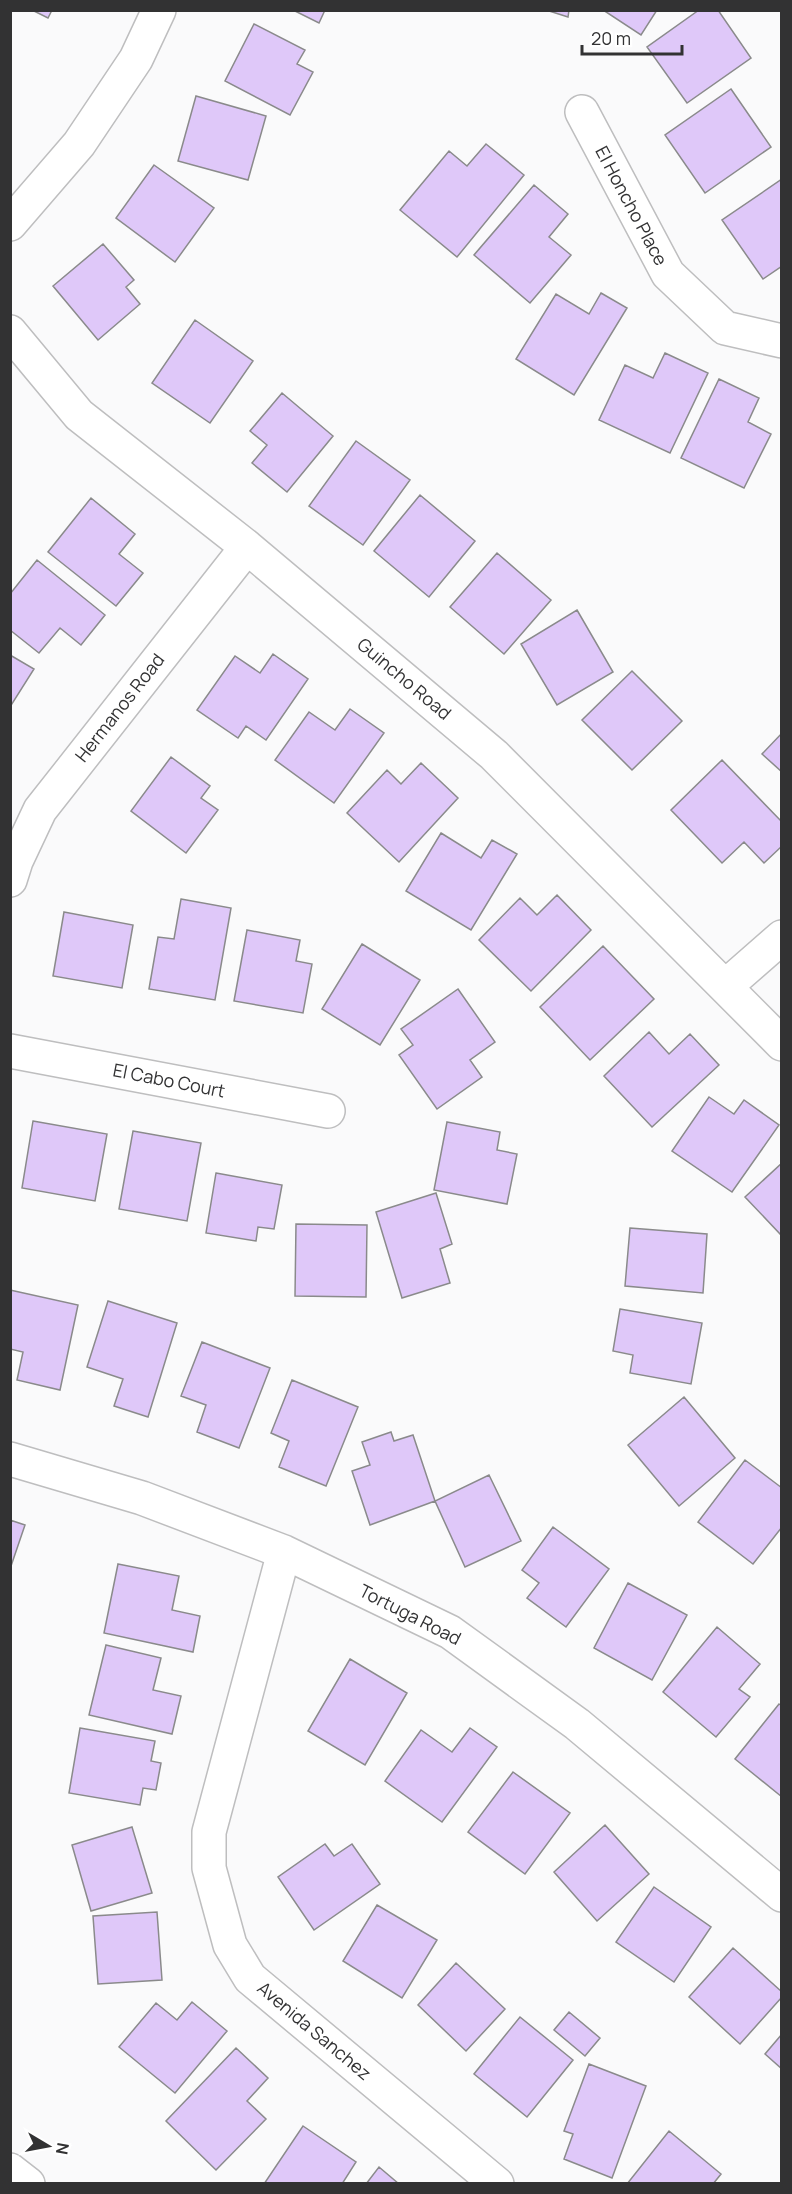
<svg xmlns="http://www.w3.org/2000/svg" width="792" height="2194" viewBox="0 0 792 2194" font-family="Manrope,sans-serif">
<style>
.building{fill:#dfc8f9;stroke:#8a8a8b;stroke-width:1.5}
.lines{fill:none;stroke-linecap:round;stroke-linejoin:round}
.minor-casing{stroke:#bebebf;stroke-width:36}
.major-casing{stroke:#bebebf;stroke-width:36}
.minor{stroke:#fff;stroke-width:33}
.major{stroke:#fff;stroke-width:33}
.labels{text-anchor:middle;stroke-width:4.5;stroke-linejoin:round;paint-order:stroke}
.street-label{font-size:18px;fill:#323233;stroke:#fff}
</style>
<rect width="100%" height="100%" fill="#fafafb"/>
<path class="building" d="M32,10H52L48,18Z
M293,10H325L319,23Z
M546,10H569L568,17Z
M603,10H657L641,35Z
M699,10H718L751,58L687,103L647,47Z
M254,24L305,50L297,64L313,72L290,115L225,81Z
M731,89L771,147L705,193L665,135Z
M196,96L266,116L248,180L178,161Z
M486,144L524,175L457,257L400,210L449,151L467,166Z
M154,165L214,208L175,262L116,218Z
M782,179V266L763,279L722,220Z
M534,185L568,214L549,237L571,255L530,303L474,255Z
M103,244L134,280L126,287L140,304L98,340L53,286Z
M601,293L627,308L574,395L516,359L556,294L589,314Z
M195,320L253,361L210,423L152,383Z
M665,353L708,373L670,453L599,420L625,365L653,378Z
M719,379L759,398L748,422L771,434L744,488L681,458Z
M282,393L333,436L287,492L252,463L267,445L250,431Z
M356,441L410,480L363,545L309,506Z
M420,495L475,541L429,597L374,551Z
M91,498L135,534L119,554L143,573L116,606L48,552Z
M497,553L551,600L504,654L450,607Z
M37,560L105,615L81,645L60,628L39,653L10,630V594Z
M577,610L613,672L557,705L521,644Z
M273,654L308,679L266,740L246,726L238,738L197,710L235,656L260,673Z
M10,655L34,669L10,707Z
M632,671L682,721L632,770L582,720Z
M350,709L384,733L334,803L275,760L309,712L335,730Z
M782,733V772L762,754Z
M171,757L210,786L201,798L218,810L186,853L131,811Z
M722,760L782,822V846L764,863L744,842L722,863L671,810Z
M421,763L458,798L399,862L347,813L387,770L401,784Z
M441,833L481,858L492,840L517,854L471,930L406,891Z
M557,895L591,930L531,991L479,940L520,898L537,915Z
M181,899L231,908L215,1000L149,989L158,937L174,939Z
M64,912L133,925L122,988L53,976Z
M247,930L300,940L296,961L312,964L303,1013L234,1001Z
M362,944L420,980L380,1045L322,1009Z
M603,946L654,999L590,1060L540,1007Z
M458,989L495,1042L470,1060L482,1077L437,1109L399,1055L413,1045L401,1029Z
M649,1032L669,1054L690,1034L719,1065L652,1127L604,1076Z
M709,1097L734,1114L744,1100L779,1125L732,1192L672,1151Z
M33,1121L107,1134L95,1201L22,1188Z
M447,1122L500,1132L497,1150L517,1154L507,1204L434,1190Z
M133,1131L201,1143L187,1221L119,1209Z
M782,1163V1236L745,1197Z
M216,1173L282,1185L274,1229L258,1227L256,1241L206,1233Z
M436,1193L452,1244L440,1249L450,1283L402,1298L376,1212Z
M296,1224L367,1225L366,1297L295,1296Z
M630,1228L707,1234L703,1293L625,1286Z
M10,1290L78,1305L60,1390L17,1380L23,1352L10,1349Z
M108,1301L177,1323L148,1417L114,1406L123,1379L87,1367Z
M620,1309L702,1323L691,1384L630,1373L633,1355L613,1351Z
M202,1342L270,1368L239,1448L197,1432L206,1405L181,1396Z
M292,1380L358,1407L326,1486L279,1467L289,1441L271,1433Z
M684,1397L735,1458L679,1506L628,1445Z
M391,1432L394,1441L413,1435L435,1501L370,1525L352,1471L370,1465L362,1442Z
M745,1460L782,1488V1527L753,1564L698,1522Z
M489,1475L521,1541L465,1567L435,1501Z
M10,1520L25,1525L10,1569Z
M553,1527L609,1569L566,1627L527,1598L539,1583L522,1570Z
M118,1564L179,1576L172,1610L200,1616L193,1652L104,1633Z
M628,1583L687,1615L652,1680L594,1648Z
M717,1627L760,1664L739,1689L750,1697L716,1737L663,1692Z
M106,1645L161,1658L153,1690L181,1696L172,1734L89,1715Z
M350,1659L407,1693L365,1765L308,1731Z
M779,1704L782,1706V1797L735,1759Z
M80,1728L155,1741L151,1761L161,1763L156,1790L143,1788L140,1805L69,1793Z
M470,1728L497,1747L442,1822L385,1781L421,1730L452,1752Z
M513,1772L570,1813L525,1874L468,1832Z
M605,1825L649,1874L597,1921L554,1872Z
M132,1827L152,1893L91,1911L72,1845Z
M325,1844L334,1856L352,1844L380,1884L314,1930L278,1877Z
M654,1887L711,1927L674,1982L616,1942Z
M377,1905L437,1940L402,1998L343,1961Z
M157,1912L162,1980L98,1984L93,1916Z
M733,1948L782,1992V1997L740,2044L689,1997Z
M456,1963L505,2009L466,2051L418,2005Z
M192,2002L227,2031L175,2093L119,2047L156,2003L177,2020Z
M569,2012L600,2038L585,2056L554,2030Z
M520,2017L573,2060L527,2117L474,2074Z
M782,2034V2069L765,2054Z
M236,2048L268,2078L247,2101L266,2119L216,2170L166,2121Z
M589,2064L646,2086L612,2178L564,2159L573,2134L564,2131Z
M303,2126L356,2162L342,2184H264Z
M669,2131L721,2174L713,2184H627Z
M379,2167L399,2184H366Z"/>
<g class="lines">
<g class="minor-casing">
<path id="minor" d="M582,112L668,274L725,328L782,341
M10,224L79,144L136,59L159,10
M10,332L79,415L247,547L494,755L782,1044
M10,880L16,861L40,810L247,547
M726,986L782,937
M10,1051L328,1111
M10,1459L142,1498L284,1552L450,1632L577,1724L782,1895
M284,1552L209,1832V1868L230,1945L250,1978L497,2184"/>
</g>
<g class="major-casing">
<path id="major" d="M10,2170L28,2184"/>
</g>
<use href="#minor" class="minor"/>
<use href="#major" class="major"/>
</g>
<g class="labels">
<g class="street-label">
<text transform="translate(631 206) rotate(62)" y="6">El Honcho Place</text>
<text transform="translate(404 679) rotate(40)" y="6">Guincho Road</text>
<text transform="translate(120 708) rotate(-52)" y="6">Hermanos Road</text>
<text transform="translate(169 1081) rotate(11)" y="6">El Cabo Court</text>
<text transform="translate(410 1615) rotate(27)" y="6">Tortuga Road</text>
<text transform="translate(314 2031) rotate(40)" y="6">Avenida Sanchez</text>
</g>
</g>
<rect width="792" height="2194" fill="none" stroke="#323233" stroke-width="24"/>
<g transform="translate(48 2146) rotate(100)" stroke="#ffffff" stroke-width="4.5" paint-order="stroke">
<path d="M0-4.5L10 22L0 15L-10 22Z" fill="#323233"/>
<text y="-9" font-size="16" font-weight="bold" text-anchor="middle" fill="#323233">N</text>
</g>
<path d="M582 45v9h100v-9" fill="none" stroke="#323233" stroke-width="3"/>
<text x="591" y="45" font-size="18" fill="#323233" stroke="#ffffff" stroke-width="4.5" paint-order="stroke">20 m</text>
</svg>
